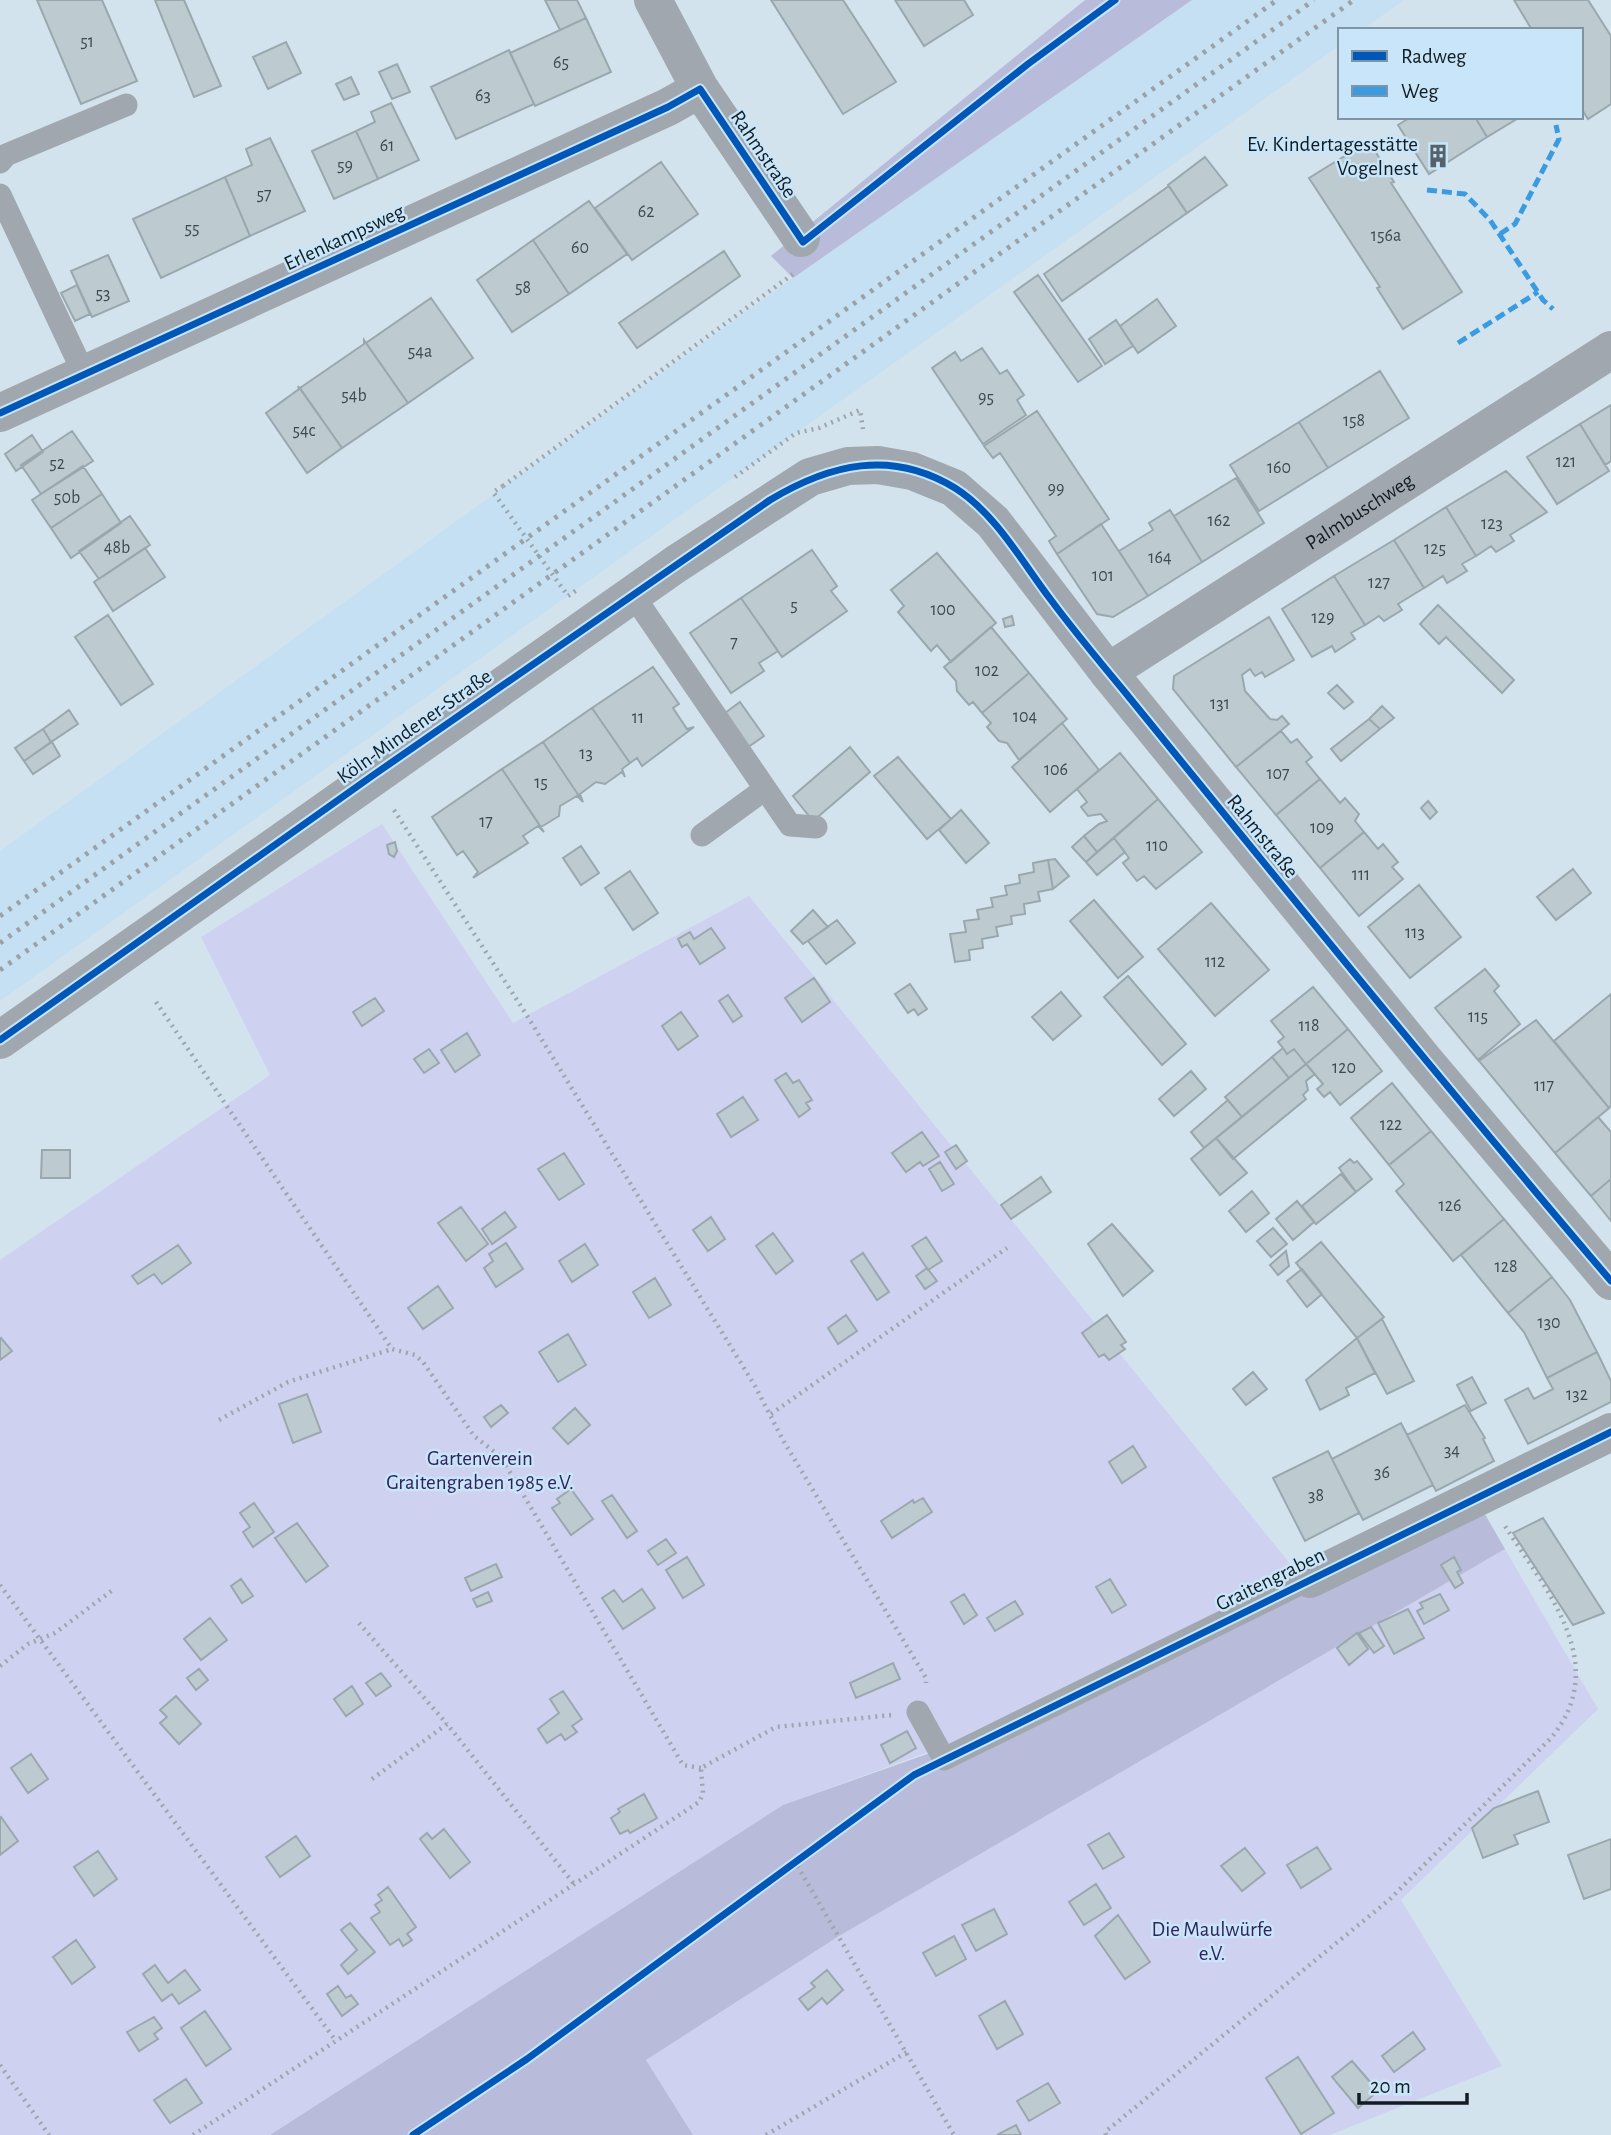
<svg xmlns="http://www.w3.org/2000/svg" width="1611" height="2135" viewBox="0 0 1611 2135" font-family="'Alegreya Sans',sans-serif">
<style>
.built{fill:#c5e0f2}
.green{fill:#cfd1f0}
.forest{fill:#b8bbd9}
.building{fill:#bdcbd1;stroke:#9aa8ae;stroke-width:2}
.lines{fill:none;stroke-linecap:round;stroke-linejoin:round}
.path{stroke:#9ea6ad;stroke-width:4.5;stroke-dasharray:2 5;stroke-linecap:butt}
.service{stroke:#a1a7ae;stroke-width:23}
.minor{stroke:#a1a7ae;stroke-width:38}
.tertiary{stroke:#a1a7ae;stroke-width:38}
.rail{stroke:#9aa2a9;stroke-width:5;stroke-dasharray:3.5 7;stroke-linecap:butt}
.path-bridge{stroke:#9ea6ad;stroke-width:4.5;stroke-dasharray:2 5;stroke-linecap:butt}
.quiet{stroke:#3a9be0;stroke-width:5;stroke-dasharray:10 5;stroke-linecap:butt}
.cycleway-casing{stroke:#c8e5f9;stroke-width:11}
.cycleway{stroke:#0057b8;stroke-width:7}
.labels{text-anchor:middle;stroke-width:5;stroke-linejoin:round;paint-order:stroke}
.number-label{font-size:18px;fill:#3e4a50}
.poi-label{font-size:21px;fill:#121d23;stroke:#c8e5f9;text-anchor:end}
.street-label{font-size:21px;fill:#121d23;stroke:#c8e5f9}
.park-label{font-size:21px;fill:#32235c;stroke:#c8e5f9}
</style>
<rect width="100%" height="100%" fill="#d3e3ee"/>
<path class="built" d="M1192,0H1404L1362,30H1340V45L0,1001V851L793,278Z"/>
<path class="green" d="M382,824L513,1023L749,896L1296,1571L994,1728L783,1805L270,2135H0V1260L270,1075L201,937Z
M1505,1549L1598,1709L1401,1900L1502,2066L1330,2135H693L646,2060L839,1936Z"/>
<path class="forest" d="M1085,0H1192L793,278L771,256Z
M1478,1502L1505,1549L839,1936L646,2060L693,2135H270L783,1805L995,1730Z"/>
<path class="building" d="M37,0H102L137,81L81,104Z
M155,0H184L221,86L194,97Z
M545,0H577L586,18L560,30Z
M771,0H843L896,82L843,114Z
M895,0H964L973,15L924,46Z
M1514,0H1588L1611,36V104L1588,119L1581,108V30H1532Z
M586,18L611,72L535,106L510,53Z
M286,42L301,73L268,89L253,57Z
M509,50L534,104L456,139L431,87Z
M397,64L410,92L392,99L379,72Z
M351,77L359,94L344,100L336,84Z
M391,103L419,160L378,179L356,131L375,122L371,112Z
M1411,117H1475L1487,137L1429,174L1398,125Z
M1475,117H1520L1487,137Z
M356,131L378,179L334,199L312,151Z
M270,138L305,211L250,236L225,177L252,165L246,149Z
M1369,141L1394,182L1391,183L1462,292L1403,329L1377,288L1380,287L1309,178Z
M1205,157L1227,185L1187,213L1168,185Z
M661,162L698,214L632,260L595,208Z
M225,177L250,236L161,278L133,219Z
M1169,186L1187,213L1062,301L1044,274Z
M589,201L627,254L569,294L533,240Z
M533,240L569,294L512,332L477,280Z
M724,251L740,276L637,348L619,323Z
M108,255L129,301L92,317L71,271Z
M1038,275L1102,366L1078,382L1014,292Z
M77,285L90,314L75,321L61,293Z
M431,298L473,358L408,403L366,343Z
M1157,299L1176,326L1138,353L1120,326Z
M1116,320L1133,346L1105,364L1089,339Z
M364,340L408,403L342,448L300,388L364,344Z
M982,348L1000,374L1007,370L1024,395L1017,400L1026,415L983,444L932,368L955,352L961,361Z
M1380,371L1409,418L1328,468L1299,422Z
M298,386L342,448L307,473L266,413L299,389Z
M1611,405V461L1605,465L1580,424Z
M1037,411L1109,519L1057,554L1049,541L1056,536L1000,453L993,458L984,446Z
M1299,422L1328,468L1259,511L1230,465Z
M1580,424L1609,471L1557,504L1527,457Z
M72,431L93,461L41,494L21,465Z
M32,435L43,452L16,471L5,454Z
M83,466L102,494L51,528L32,500Z
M1506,471L1547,512L1510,535L1514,541L1496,552L1491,546L1476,556L1446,507Z
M1236,478L1264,523L1202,562L1174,516Z
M102,494L121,523L71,558L51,528Z
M1446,507L1476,556L1462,564L1467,571L1447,583L1443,576L1424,588L1394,540Z
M1170,510L1202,562L1148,596L1119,551L1153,530L1149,523Z
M130,516L150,545L99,579L79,551Z
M1101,524L1148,596L1113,617L1097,614L1057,554Z
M1394,540L1424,588L1398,604L1402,610L1384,621L1379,616L1365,625L1334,576Z
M145,548L165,577L113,611L94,582Z
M812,550L837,586L831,591L847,611L782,657L741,598Z
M937,553L996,623L951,662L937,645L931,651L898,612L904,606L891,590Z
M1334,576L1365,625L1351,633L1355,639L1335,652L1332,646L1312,657L1282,609Z
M741,598L778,651L759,663L764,671L731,693L690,633Z
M1438,605L1514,680L1502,693L1446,637L1439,644L1420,624Z
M108,615L153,684L121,705L75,637Z
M1012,616L1014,625L1005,627L1003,619Z
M1269,617L1294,660L1265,677L1262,672L1255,676L1250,669L1242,675L1245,691L1270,719L1277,720L1282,716L1289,724L1236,767L1173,689L1174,676Z
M991,627L1029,673L982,713L973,702L969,705L957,691L956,681L944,667Z
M653,667L679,704L673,708L687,729L694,727L642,766L637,758L630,763L592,708Z
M1029,673L1067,719L1019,760L1007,743L999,741L987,727L991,723L982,713Z
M1337,685L1353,702L1344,709L1328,693Z
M740,702L764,736L748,747L725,713Z
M1382,706L1394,718L1380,729L1369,719Z
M592,708L630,763L622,769L625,777L622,772L605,784L596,782L580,794L583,802L543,742Z
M69,710L78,724L51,742L43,729Z
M1369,719L1380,729L1341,761L1331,749Z
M1062,723L1099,770L1050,812L1012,767Z
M43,729L51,742L24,761L15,748Z
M1281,731L1291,743L1297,739L1312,757L1306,762L1320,779L1276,815L1236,767Z
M52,742L60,756L33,774L24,761Z
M543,742L583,802L577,796L560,806L559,816L541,827L502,769Z
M850,747L870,772L813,821L793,796Z
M1120,753L1158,799L1097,852L1084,836L1099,824L1107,821L1101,814L1088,816L1081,807L1087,802L1077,789Z
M898,757L951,819L927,839L874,776Z
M502,769L544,832L538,826L523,836L528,843L473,878L478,872L463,851L457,855L432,817Z
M1320,779L1340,803L1345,798L1359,814L1355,821L1364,832L1320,868L1276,815Z
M1158,799L1202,852L1156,889L1144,876L1137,881L1123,863L1129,858L1114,838Z
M1428,801L1437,812L1430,819L1421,808Z
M961,810L989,843L966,863L939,830Z
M1364,832L1378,849L1383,844L1398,862L1392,867L1403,879L1359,916L1320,868Z
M1084,836L1097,852L1086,862L1072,847Z
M1114,838L1125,852L1097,875L1086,862Z
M395,842L397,851L394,857L389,854L387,845Z
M581,846L599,873L581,885L563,858Z
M1055,859L1069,876L1053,889L1048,860Z
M1048,860L1053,889L1038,892L1040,901L1024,904L1025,914L1011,916L1012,924L996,927L998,936L982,939L983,948L969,950L970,960L955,962L950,934L966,932L964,921L979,919L977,910L993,907L991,898L1007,895L1005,886L1020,883L1019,875L1034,872L1033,863Z
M1573,869L1591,893L1556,920L1537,897Z
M630,871L658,913L633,930L605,888Z
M1419,885L1461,937L1410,978L1368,927Z
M1094,900L1143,957L1118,978L1070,921Z
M1211,903L1269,970L1215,1016L1158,949Z
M813,910L828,927L803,944L791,931Z
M837,920L855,943L826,964L808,941Z
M711,928L725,948L700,964L687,944L682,947L678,939L690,932L694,939Z
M1485,969L1499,986L1494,991L1520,1024L1478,1060L1435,1008Z
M1128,976L1186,1044L1162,1065L1104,997Z
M814,978L830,1002L802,1022L785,998Z
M910,984L927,1009L918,1015L914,1009L908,1013L895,994Z
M1313,987L1348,1029L1306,1064L1294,1049L1287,1054L1283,1048L1278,1042L1284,1037L1271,1021Z
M1061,992L1081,1016L1053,1040L1032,1017Z
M1611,994V1106L1609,1108L1554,1041Z
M728,995L742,1016L733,1022L719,1001Z
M375,998L384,1011L362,1026L353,1012Z
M681,1012L698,1036L678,1050L662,1026Z
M1536,1020L1609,1108L1555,1153L1479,1061Z
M1348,1029L1382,1071L1340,1105L1330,1092L1324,1097L1317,1089L1323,1084L1306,1064Z
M467,1033L480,1055L455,1072L441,1050Z
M1283,1048L1287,1054L1294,1049L1306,1064L1289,1078L1272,1057Z
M429,1049L439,1063L424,1073L414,1059Z
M1272,1057L1289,1078L1242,1117L1225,1097Z
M1306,1064L1315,1074L1306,1081L1308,1090L1303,1095L1306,1099L1233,1159L1216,1138Z
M1191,1071L1206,1089L1174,1116L1159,1099Z
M786,1073L793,1083L799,1080L812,1100L806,1103L810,1109L799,1117L775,1080Z
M1392,1083L1431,1131L1389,1165L1351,1118Z
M743,1097L758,1120L731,1137L717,1114Z
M1228,1100L1242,1117L1204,1148L1191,1132Z
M1598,1117L1611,1132V1179L1591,1196L1555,1153Z
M1431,1131L1504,1219L1453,1261L1396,1191L1404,1184L1389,1165Z
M922,1132L939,1156L923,1166L920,1162L906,1172L892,1153Z
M1216,1138L1247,1173L1220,1195L1191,1159Z
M956,1145L967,1161L956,1169L945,1152Z
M42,1150H70V1178H41Z
M564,1153L584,1184L559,1200L538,1169Z
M1350,1159L1354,1163L1357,1161L1372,1179L1356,1192L1339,1168Z
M940,1162L954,1184L942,1191L929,1169Z
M1341,1174L1356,1192L1316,1224L1302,1206Z
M1041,1177L1051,1192L1011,1219L1001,1205Z
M1611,1179V1221L1591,1196Z
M1252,1191L1269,1213L1246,1232L1229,1211Z
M1297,1201L1314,1222L1293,1240L1276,1219Z
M461,1207L488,1244L466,1261L438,1223Z
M505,1212L516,1227L492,1244L482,1229Z
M711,1217L725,1239L708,1251L693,1230Z
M1504,1219L1552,1277L1508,1313L1461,1255Z
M1112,1224L1153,1271L1123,1296L1088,1244Z
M1273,1228L1287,1244L1271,1257L1257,1241Z
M773,1233L793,1261L776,1274L756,1246Z
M926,1237L942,1261L928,1270L912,1246Z
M1321,1242L1384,1317L1357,1338L1296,1263Z
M506,1243L523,1269L496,1287L484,1268L493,1261L489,1254Z
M585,1244L598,1265L572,1282L559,1261Z
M178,1245L191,1263L162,1284L154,1274L138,1284L132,1276Z
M1286,1251L1289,1266L1278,1275L1270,1265Z
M863,1253L889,1292L877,1300L851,1261Z
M927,1268L937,1281L925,1289L916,1276Z
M1302,1269L1322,1294L1307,1307L1287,1281Z
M1552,1277L1570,1300L1597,1352L1547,1378L1524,1332L1508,1313Z
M655,1278L671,1305L649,1318L633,1292Z
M438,1286L453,1308L423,1329L408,1308Z
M846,1315L857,1331L838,1344L828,1328Z
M1107,1315L1126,1342L1121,1345L1125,1349L1109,1360L1104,1354L1099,1357L1082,1333Z
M1382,1319L1414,1381L1387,1394L1357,1338Z
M568,1334L586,1365L558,1382L539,1352Z
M1,1338L12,1351L0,1360V1339Z
M1357,1338L1375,1373L1346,1388L1349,1395L1320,1410L1306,1380Z
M1597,1352L1611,1381V1402L1528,1444L1505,1400L1528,1388L1534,1399L1553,1389L1547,1378Z
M1253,1372L1267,1389L1246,1405L1233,1389Z
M1472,1377L1486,1403L1471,1411L1457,1385Z
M307,1394L321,1432L293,1443L279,1404Z
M501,1405L508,1413L491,1427L484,1417Z
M1465,1405L1485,1438L1483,1439L1494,1461L1436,1491L1407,1435Z
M575,1408L590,1425L568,1444L553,1428Z
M1401,1423L1433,1485L1363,1520L1332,1459Z
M1133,1446L1146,1467L1122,1483L1109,1462Z
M1328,1451L1359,1513L1305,1541L1273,1478Z
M571,1489L593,1519L571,1535L552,1508L560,1503L557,1499Z
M612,1495L637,1531L627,1538L602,1501Z
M923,1498L932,1512L892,1538L881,1521L913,1500L914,1503Z
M254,1503L274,1532L253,1547L243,1532L250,1527L240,1513Z
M1543,1518L1604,1613L1573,1625L1513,1533Z
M297,1523L328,1566L306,1582L275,1538Z
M666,1539L676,1553L658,1565L648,1551Z
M687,1557L704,1585L683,1598L666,1570Z
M1454,1557L1461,1570L1457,1572L1463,1583L1455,1588L1441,1565Z
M496,1564L502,1577L471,1591L465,1578Z
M241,1579L253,1596L242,1603L231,1586Z
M1110,1579L1126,1605L1112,1613L1096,1587Z
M642,1589L655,1608L623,1629L602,1598L614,1590L623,1602Z
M488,1592L492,1601L477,1607L473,1599Z
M964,1594L977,1615L964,1624L951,1602Z
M1440,1594L1449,1610L1424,1624L1417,1611L1423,1608L1420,1603Z
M1015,1601L1023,1614L995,1631L987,1618Z
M1408,1609L1424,1638L1394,1654L1378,1623Z
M210,1618L227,1640L201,1660L184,1639Z
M1371,1627L1384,1646L1374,1653L1359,1633Z
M1357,1633L1368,1649L1349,1665L1337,1648Z
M893,1663L900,1679L856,1698L850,1683Z
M199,1669L208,1680L196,1690L187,1678Z
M381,1673L391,1686L376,1696L366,1683Z
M352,1686L363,1704L346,1716L334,1699Z
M563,1691L582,1719L572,1726L577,1732L565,1740L561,1734L547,1743L538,1729L559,1713L550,1699Z
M176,1696L201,1724L179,1744L160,1723L167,1717L160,1710Z
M907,1731L916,1748L890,1763L881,1745Z
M31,1754L48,1779L28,1793L11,1768Z
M1538,1791L1549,1822L1514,1835L1518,1844L1483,1858L1472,1828L1494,1808Z
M644,1794L657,1818L630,1833L628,1830L620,1834L611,1818L620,1812L618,1809Z
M1,1817L18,1841L0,1855V1818Z
M444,1829L470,1862L450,1878L420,1839L427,1833L432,1839Z
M1109,1833L1124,1857L1103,1869L1088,1845Z
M296,1836L310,1856L280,1877L266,1857Z
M1611,1839V1889L1584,1899L1568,1855Z
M1317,1847L1331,1869L1301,1888L1287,1865Z
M1245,1848L1265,1873L1242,1891L1221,1866Z
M98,1851L117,1879L94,1896L74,1867Z
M1096,1884L1111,1908L1084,1925L1069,1902Z
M388,1887L416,1927L407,1934L412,1940L403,1946L399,1939L390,1945L371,1918L380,1912L375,1905L382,1900L378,1895Z
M994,1909L1007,1934L976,1951L962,1925Z
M1118,1915L1150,1962L1125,1979L1095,1936Z
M350,1923L375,1952L348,1974L341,1965L357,1950L341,1930Z
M954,1936L966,1959L936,1976L923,1953Z
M76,1940L95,1967L72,1984L53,1957Z
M155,1965L168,1983L185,1970L200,1990L179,2004L172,1994L162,2001L143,1974Z
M827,1970L843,1990L827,2004L822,1998L808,2010L799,1999L815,1987L811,1983Z
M338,1986L346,1998L351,1995L358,2004L342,2016L327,1994Z
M1005,2001L1023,2034L997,2049L979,2016Z
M205,2011L231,2049L206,2066L181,2028Z
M154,2017L162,2028L154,2034L158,2039L139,2051L127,2032Z
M1413,2032L1425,2049L1394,2072L1382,2056Z
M1298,2057L1334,2113L1301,2134L1266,2078Z
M1352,2061L1378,2091L1358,2108L1332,2077Z
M186,2079L202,2103L170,2123L154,2100Z
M1048,2083L1060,2103L1029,2121L1017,2101Z
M1016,2125L1021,2135H997Z"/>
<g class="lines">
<path class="path" d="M831,219L1028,64L1115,0
M735,477L796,433L819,428L860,410L863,429
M503,486L793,274
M394,810L526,1014L755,1386L784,1442L926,1678V1683
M156,1002L392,1349L415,1355L423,1362L474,1436L501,1457L683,1765L701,1768
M771,1414L1007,1248
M219,1420L288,1382L392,1349
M0,1585L336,2041
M359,1623L447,1724
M0,1666L28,1644L55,1633L114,1589
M372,1779L447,1724L574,1884
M794,1860L954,2135
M0,2065L49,2135
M193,2135L699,1802L703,1794L701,1768L776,1727L891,1715
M766,2135L907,2052
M1106,2135L1105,2132L1389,1900L1552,1737C1611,1663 1547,1592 1505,1526"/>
<path class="service" d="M0,162L6,155L126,105
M0,195L84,374
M633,595L790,825L816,827
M702,835L765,789
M918,1712L944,1759L1310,1579"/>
<path class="minor" d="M653,0L700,89L801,238
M0,413L668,107L700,89
M1108,672L1424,1060L1611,1281
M1310,1579L1611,1432"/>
<path class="tertiary" id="s1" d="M0,1040L676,564L810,477L848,466L878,465L912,471L954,488L993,522L1108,672L1611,350"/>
<path class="rail" d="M0,916L1277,0
M0,943L1314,0
M0,970L1354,0"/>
<path class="path-bridge" d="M503,486L493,492L568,596L577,590"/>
<path class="quiet" d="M1427,190L1465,194L1490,220L1543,300L1553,309
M1500,234L1515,224L1559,139L1556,125
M1458,343L1538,292"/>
<g class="cycleway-casing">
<path id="cycleway" d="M0,413L668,107L700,89L803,242L1028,64L1115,0
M0,1040L372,776L770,500C830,464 891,449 955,488C996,514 1022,562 1051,600C1074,631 1099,661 1124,691C1285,889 1446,1087 1611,1281
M413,2135L527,2059L914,1775L1611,1432"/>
</g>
<use href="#cycleway" class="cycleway"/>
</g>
<defs>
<g id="building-bare" transform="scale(1.89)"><path d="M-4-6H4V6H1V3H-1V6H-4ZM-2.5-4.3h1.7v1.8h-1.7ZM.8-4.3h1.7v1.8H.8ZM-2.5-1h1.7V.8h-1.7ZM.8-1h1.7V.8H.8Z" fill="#56626a" stroke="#c8e5f9" stroke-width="2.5" paint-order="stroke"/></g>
</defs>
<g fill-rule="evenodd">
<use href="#building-bare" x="1438" y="156"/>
</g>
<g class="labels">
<g class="number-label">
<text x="87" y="47">51</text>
<text x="561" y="68">65</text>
<text x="483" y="101">63</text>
<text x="387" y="151">61</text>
<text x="345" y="171">59</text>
<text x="264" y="200">57</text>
<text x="646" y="217">62</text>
<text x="192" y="234">55</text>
<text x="1386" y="241">156a</text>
<text x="580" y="253">60</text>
<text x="523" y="293">58</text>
<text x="103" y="299">53</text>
<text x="420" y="357">54a</text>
<text x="354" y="401">54b</text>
<text x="986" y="403">95</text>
<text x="1354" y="426">158</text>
<text x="304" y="436">54c</text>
<text x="1566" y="467">121</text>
<text x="57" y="469">52</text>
<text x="1279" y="473">160</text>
<text x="1056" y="494">99</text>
<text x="67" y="503">50b</text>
<text x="1219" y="526">162</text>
<text x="1492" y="529">123</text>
<text x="117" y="553">48b</text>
<text x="1435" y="554">125</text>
<text x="1160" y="563">164</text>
<text x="1103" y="581">101</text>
<text x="1379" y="588">127</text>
<text x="794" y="611">5</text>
<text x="943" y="615">100</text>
<text x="1323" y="623">129</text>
<text x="734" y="648">7</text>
<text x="987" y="676">102</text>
<text x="1220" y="709">131</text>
<text x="1025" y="722">104</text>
<text x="638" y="723">11</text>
<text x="586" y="759">13</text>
<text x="1056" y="775">106</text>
<text x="1278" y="779">107</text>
<text x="541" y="788">15</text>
<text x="486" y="827">17</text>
<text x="1322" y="833">109</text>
<text x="1157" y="851">110</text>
<text x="1361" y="880">111</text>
<text x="1415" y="938">113</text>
<text x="1215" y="967">112</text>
<text x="1478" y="1022">115</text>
<text x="1309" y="1031">118</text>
<text x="1344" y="1073">120</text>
<text x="1544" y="1091">117</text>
<text x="1391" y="1130">122</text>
<text x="1450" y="1211">126</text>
<text x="1506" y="1272">128</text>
<text x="1549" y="1328">130</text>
<text x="1577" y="1400">132</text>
<text x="1452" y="1456">34</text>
<text x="1382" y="1478">36</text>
<text x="1316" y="1501">38</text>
</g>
<g class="poi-label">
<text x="1418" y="151">Ev. Kindertagesstätte<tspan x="1418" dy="24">Vogelnest</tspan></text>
</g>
<g class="street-label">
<text transform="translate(764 154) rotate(56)" y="7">Rahmstraße</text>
<text transform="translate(344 237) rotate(-25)" y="7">Erlenkampsweg</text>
<text dy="7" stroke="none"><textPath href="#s1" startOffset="1675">Palmbuschweg</textPath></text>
<text transform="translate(414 726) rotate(-35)" y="7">Köln-Mindener-Straße</text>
<text transform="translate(1263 836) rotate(51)" y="7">Rahmstraße</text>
<text transform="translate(1270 1579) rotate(-26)" y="7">Graitengraben</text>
</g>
<g class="park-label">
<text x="480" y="1465">Gartenverein<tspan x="480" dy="24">Graitengraben 1985 e.V.</tspan></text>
<text x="1212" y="1936">Die Maulwürfe<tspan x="1212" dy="24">e.V.</tspan></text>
</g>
</g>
<rect x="1338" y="28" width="245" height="91" fill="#c8e5f9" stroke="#7f95a3" stroke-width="2"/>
<rect x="1352" y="51" width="35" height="10" fill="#0057b8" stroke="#7f95a3" stroke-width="2"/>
<text x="1401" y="63" font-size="21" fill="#121d23">Radweg</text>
<rect x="1352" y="86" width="35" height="10" fill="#3a9be0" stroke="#7f95a3" stroke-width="2"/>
<text x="1401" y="98" font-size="21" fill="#121d23">Weg</text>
<path d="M1359 2093v10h108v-10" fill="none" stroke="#121d23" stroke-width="3.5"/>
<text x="1370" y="2093" font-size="21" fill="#121d23" stroke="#c8e5f9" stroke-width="5" paint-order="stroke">20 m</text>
</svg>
